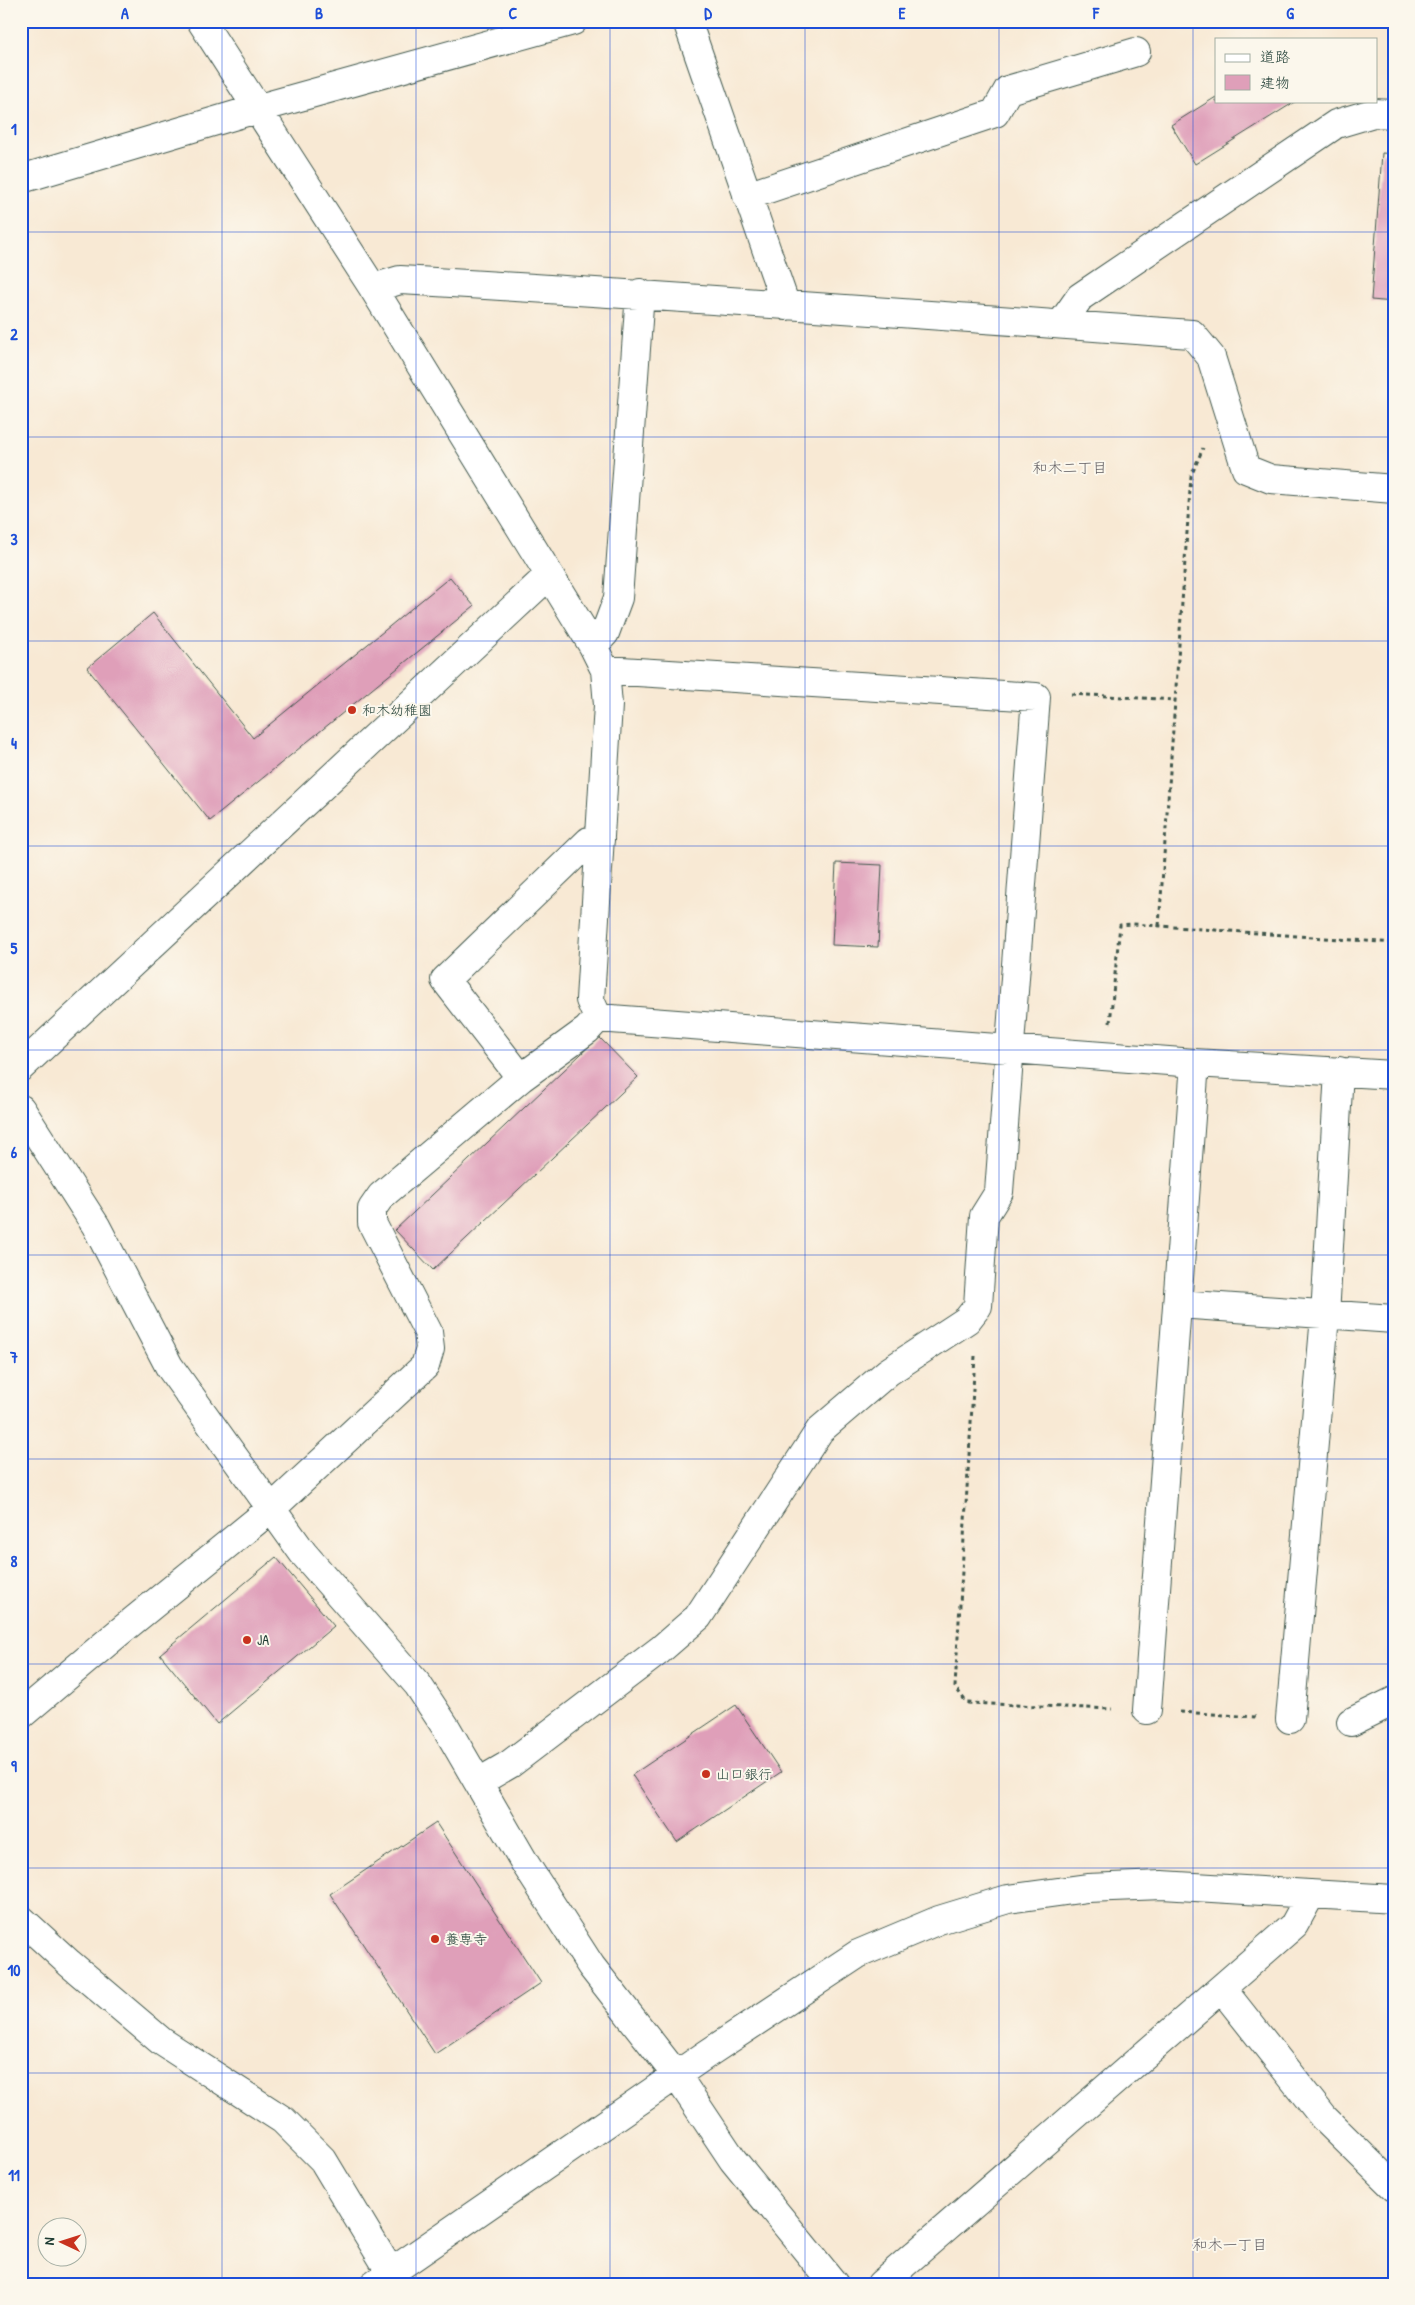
<svg xmlns="http://www.w3.org/2000/svg" width="1415" height="2305" viewBox="0 0 1415 2305" font-family="'Patrick Hand','Klee One',sans-serif">
<style>
.building{fill:#df9fb9}
.lines{fill:none;stroke-linecap:round;stroke-linejoin:round}
.minor-casing{stroke:#40574c;stroke-width:30}
.path{stroke:#40574c;stroke-width:3;stroke-dasharray:4 4;stroke-linecap:butt}
.minor{stroke:#fff;stroke-width:28}
.grid{fill:none;stroke:#1d4ed8;stroke-width:1;stroke-opacity:0.55}
.poi-dot{fill:#c8321e;stroke:#fbf7ec;stroke-width:2}
.labels{text-anchor:middle;stroke-width:4;stroke-linejoin:round;paint-order:stroke}
.poi-label{font-size:14px;fill:#1f3d34;stroke:#fbf7ec;text-anchor:start}
.neighbourhood-label{font-size:15px;fill:#625f63;stroke:#fbf7ec}
.neatline{fill:none;stroke:#1d4ed8;stroke-width:2}
.grid-label{font-size:16px;text-anchor:middle;font-weight:bold;fill:#1d4ed8}
</style>
<rect width="100%" height="100%" fill="#fbf7ec"/>
<filter id="ink" filterUnits="userSpaceOnUse"><feTurbulence type="fractalNoise" baseFrequency=".02" numOctaves="2"/><feDisplacementMap in="SourceGraphic" scale="10" xChannelSelector="R" yChannelSelector="G"/><feConvolveMatrix kernelMatrix="1 2 1 2 8 2 1 2 1" color-interpolation-filters="sRGB"/></filter>
<filter id="wash" filterUnits="userSpaceOnUse"><feTurbulence type="fractalNoise" baseFrequency=".0096" numOctaves="4" result="noise"/><feDisplacementMap in="SourceGraphic" scale="20" xChannelSelector="R" yChannelSelector="G"/><feGaussianBlur stdDeviation="1.12" result="paint"/><feColorMatrix in="noise" values="0 0 0 0 0 0 0 0 0 0 0 0 0 0 0 0 0 1.4 0 .05"/><feComposite in="paint" operator="in"/></filter>
<g filter="url(#wash)">
<rect width="100%" height="100%" fill="#f8e9d4"/>
<g id="blocks">
<path class="building" d="M1216,97V101H1296L1195,164L1171,125Z
M1382,153L1394,154V302L1371,300Z
M450,577L474,606L210,821L87,668L153,613L253,738Z
M836,863L882,865L878,947L832,945Z
M599,1037L638,1077L433,1270L395,1230Z
M276,1557L334,1626L217,1724L160,1654Z
M736,1705L781,1772L677,1842L632,1775Z
M436,1823L541,1983L435,2054L330,1894Z"/>
</g>
</g>
<g filter="url(#ink)">
<use href="#blocks" fill-opacity="0" stroke="#40574c" stroke-width="1"/>
<g class="lines">
<g class="minor-casing">
<path id="minor" d="M201,21L373,288L593,646L605,670L608,705L590,1000L598,1018L1195,1063L1394,1075
M687,21L786,306
M21,179L256,109L573,21
M747,196L995,113L1008,90L1136,52
M373,288L400,280C664,295 928,315 1192,334L1211,357L1246,469L1271,479L1394,489
M1061,324L1080,297L1336,124L1373,113L1394,114
M593,646L605,633L618,598L640,293
M598,1018L587,1030L521,1078L445,980L589,841L600,840
M21,1067L549,575
M21,1109L96,1226L169,1366L303,1553L418,1685L447,1729L526,1865L591,1966L677,2076L733,2160L834,2284
M1178,1304L1394,1319
M1147,1710L1195,1063
M21,1715L117,1634L271,1509L425,1366L430,1349L428,1332L372,1223V1209L381,1196L521,1078
M1290,1719L1325,1316L1339,1071
M1351,1722L1394,1701
M479,1782L510,1764L660,1650L698,1617L820,1430L888,1372L967,1320L978,1306L984,1216L999,1192L1036,697L605,670
M21,1919L69,1963L161,2041L283,2120L323,2160L391,2273
M1222,1989L1324,2118L1394,2187
M374,2284L707,2054L858,1954L939,1920L1008,1899L1087,1888L1162,1885L1394,1899
M881,2284L1294,1925L1311,1894"/>
</g>
<path class="path" d="M1071,694L1176,700
M1159,926L1191,476L1203,448
M1110,1023L1120,925L1133,924L1394,943
M975,1356L955,1687L967,1703L1112,1709
M1180,1712L1256,1717"/>
<use href="#minor" class="minor"/>
</g>
</g>
<path class="grid" d="M222,21V2284M416,21V2284M610,21V2284M805,21V2284M999,21V2284M1193,21V2284M21,232H1394M21,437H1394M21,641H1394M21,846H1394M21,1050H1394M21,1255H1394M21,1459H1394M21,1664H1394M21,1868H1394M21,2073H1394"/>
<g class="poi-dot">
<circle cx="352" cy="710" r="5"/>
<circle cx="247" cy="1640" r="5"/>
<circle cx="706" cy="1774" r="5"/>
<circle cx="435" cy="1939" r="5"/>
</g>
<g class="labels">
<g class="poi-label">
<text x="362" y="715">和木幼稚園</text>
<text x="257" y="1645">JA</text>
<text x="716" y="1779">山口銀行</text>
<text x="445" y="1944">養専寺</text>
</g>
<g class="neighbourhood-label">
<text x="1070" y="473">和木二丁目</text>
<text x="1230" y="2250">和木一丁目</text>
</g>
</g>
<rect width="1415" height="2305" fill="none" stroke="#fbf7ec" stroke-width="55"/>
<rect x="1215" y="38" width="162" height="65" fill="#fbf7ec" stroke="#a3ada2"/>
<rect x="1225" y="54" width="25" height="8" fill="#ffffff" stroke="#a3ada2"/>
<text x="1260" y="62" font-size="15" fill="#1f3d34">道路</text>
<rect x="1225" y="75" width="25" height="15" fill="#df9fb9" stroke="#a3ada2"/>
<text x="1260" y="88" font-size="15" fill="#1f3d34">建物</text>
<g transform="translate(62 2242) rotate(274)"><circle r="24" fill="#fbf7ec" stroke="#a3ada2"/>
<path d="M0-4L9 19L0 12L-9 19Z" fill="#c8321e"/>
<text y="-8" font-size="14" font-weight="bold" text-anchor="middle" fill="#1f3d34">N</text>
</g>
<rect x="28" y="28" width="1360" height="2250" class="neatline"/>
<g class="grid-label">
<text x="125" y="19">A</text>
<text x="319" y="19">B</text>
<text x="513" y="19">C</text>
<text x="708" y="19">D</text>
<text x="902" y="19">E</text>
<text x="1096" y="19">F</text>
<text x="1290" y="19">G</text>
<text x="14" y="135">1</text>
<text x="14" y="340">2</text>
<text x="14" y="545">3</text>
<text x="14" y="749">4</text>
<text x="14" y="954">5</text>
<text x="14" y="1158">6</text>
<text x="14" y="1363">7</text>
<text x="14" y="1567">8</text>
<text x="14" y="1772">9</text>
<text x="14" y="1976">10</text>
<text x="14" y="2181">11</text>
</g>
</svg>
